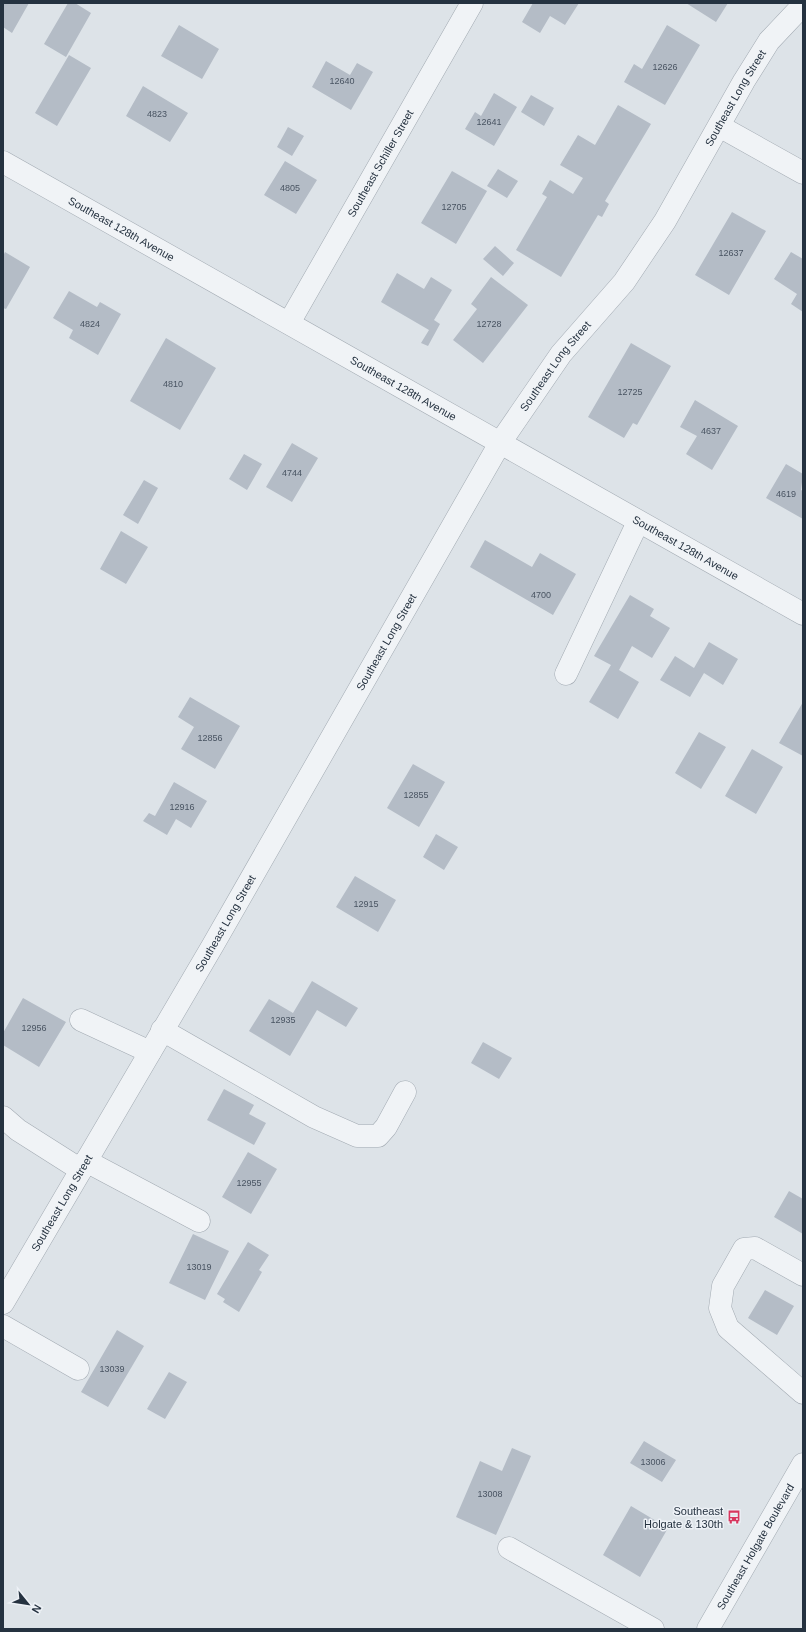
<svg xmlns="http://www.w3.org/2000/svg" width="806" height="1632" viewBox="0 0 806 1632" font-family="Helvetica,sans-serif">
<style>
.building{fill:#b4bcc6}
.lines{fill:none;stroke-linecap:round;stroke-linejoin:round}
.minor-casing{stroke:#a2aab2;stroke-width:23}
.minor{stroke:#f0f3f6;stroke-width:22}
.labels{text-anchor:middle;stroke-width:3;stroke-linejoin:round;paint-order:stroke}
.number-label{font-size:9px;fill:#495462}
.street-label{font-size:11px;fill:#253240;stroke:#edf1f6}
.poi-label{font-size:11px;fill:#253240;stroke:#edf1f6;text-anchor:end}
</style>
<rect width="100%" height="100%" fill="#dde3e8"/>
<path class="building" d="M3,3H29L12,33L3,27Z
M68,3H75L91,13L66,57L44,44Z
M533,3H579L565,25L550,16L540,33L522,22Z
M686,3H728L716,22Z
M179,25L219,49L202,79L161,56Z
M667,25L700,45L665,105L624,82L634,64L642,69Z
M69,55L91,68L57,126L35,113Z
M326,61L350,75L357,63L373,72L351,110L312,87Z
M143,86L188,113L170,142L126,116Z
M494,93L517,107L494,146L465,129L475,112L481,116Z
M531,95L554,108L544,126L521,112Z
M618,105L651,124L605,201L609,204L602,217L598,215L561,277L516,250L547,197L542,194L550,180L573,194L583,178L560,165L578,135L595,145Z
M288,127L304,136L292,156L277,147Z
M285,161L317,180L296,214L264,195Z
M498,169L518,181L507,198L487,186Z
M452,171L487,191L456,244L421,223Z
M732,212L766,231L729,295L695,275Z
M495,246L514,263L503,276L483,259Z
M5,252L30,267L6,309L3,308V256Z
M791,252L803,259V312L791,304L797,294L774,279Z
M397,273L424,289L431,277L452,290L434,320L440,324L428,346L421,343L429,330L381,302Z
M491,277L528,305L483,363L453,340L477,309L471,304Z
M69,291L97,307L100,302L121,314L98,355L69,338L73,330L53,318Z
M166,338L216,368L180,430L130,401Z
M631,343L671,366L637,425L633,423L624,438L588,417Z
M695,400L738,426L712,470L686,454L697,436L680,427Z
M292,443L318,458L292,502L266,487Z
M244,454L262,464L247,490L229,479Z
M786,464L803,474L801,490L803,491V519L766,498Z
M144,480L158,488L138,524L123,515Z
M121,531L148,547L126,584L100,569Z
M485,540L532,567L540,553L576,574L553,615L470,567Z
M630,595L654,609L650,616L670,628L652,658L632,646L619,670L639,682L618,719L589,702L611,665L594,656Z
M709,642L738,659L723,685L704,673L690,697L660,680L675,656L694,668Z
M190,697L240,726L215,769L181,749L194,727L178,717Z
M803,702V756L779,743Z
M699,732L726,747L701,789L675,773Z
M752,749L783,767L756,814L725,796Z
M413,764L445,782L419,827L387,808Z
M174,782L207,801L191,828L176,819L167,835L143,821L149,813L155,816Z
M436,834L458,847L444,870L423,857Z
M355,876L396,900L378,932L336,907Z
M312,981L358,1008L346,1027L317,1010L290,1056L249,1031L269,999L293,1013Z
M23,998L66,1022L39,1067L3,1045V1033Z
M483,1042L512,1058L499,1079L471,1063Z
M224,1089L254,1105L249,1114L266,1123L254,1145L207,1120Z
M248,1152L277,1169L251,1214L222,1197Z
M789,1191L803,1199V1234L774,1217Z
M193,1234L229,1251L205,1300L169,1283Z
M248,1242L269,1255L259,1270L262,1272L239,1312L223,1302L225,1299L217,1294Z
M765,1290L794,1306L777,1335L748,1318Z
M117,1330L144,1346L108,1407L81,1392Z
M169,1372L187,1382L165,1419L147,1409Z
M644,1441L676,1460L662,1482L630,1463Z
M512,1448L531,1456L496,1535L456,1517L480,1461L502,1471Z
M631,1506L668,1528L640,1577L603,1555Z"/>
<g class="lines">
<g class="minor-casing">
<g id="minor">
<path d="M719,126L803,173"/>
<path id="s1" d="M3,162L803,614"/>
<path id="s2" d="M289,323L472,3"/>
<path d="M566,674L638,522"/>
<path d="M81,1020L150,1052"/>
<path d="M162,1030L314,1117L357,1136H378L386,1127L405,1092"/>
<path d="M3,1117L18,1130L81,1170"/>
<path d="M86,1161L199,1221"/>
<path d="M803,1275L755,1248L744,1249L723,1286L720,1308L728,1328L803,1393"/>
<path id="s3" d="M3,1303L213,945L500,443L561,354L624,282L665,221L744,81L769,41L803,5"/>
<path d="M3,1326L78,1369"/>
<path d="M509,1548L653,1629"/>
<path id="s4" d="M708,1629L803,1464"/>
</g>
</g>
<use href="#minor" class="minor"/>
</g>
<defs>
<g id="bus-bare" transform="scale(1.08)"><path d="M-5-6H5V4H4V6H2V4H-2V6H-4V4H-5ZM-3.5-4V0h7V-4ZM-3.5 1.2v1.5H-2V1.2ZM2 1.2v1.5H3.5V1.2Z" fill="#d8375f" stroke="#edf1f6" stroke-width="2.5" paint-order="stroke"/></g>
</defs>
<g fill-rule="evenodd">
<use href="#bus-bare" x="734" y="1517"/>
</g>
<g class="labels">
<g class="number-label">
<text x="665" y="70">12626</text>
<text x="342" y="84">12640</text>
<text x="157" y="117">4823</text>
<text x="489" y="125">12641</text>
<text x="290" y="191">4805</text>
<text x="454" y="210">12705</text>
<text x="731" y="256">12637</text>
<text x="90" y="327">4824</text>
<text x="489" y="327">12728</text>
<text x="173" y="387">4810</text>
<text x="630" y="395">12725</text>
<text x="711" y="434">4637</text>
<text x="292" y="476">4744</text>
<text x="786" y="497">4619</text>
<text x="541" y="598">4700</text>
<text x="210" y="741">12856</text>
<text x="416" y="798">12855</text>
<text x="182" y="810">12916</text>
<text x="366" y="907">12915</text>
<text x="283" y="1023">12935</text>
<text x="34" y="1031">12956</text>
<text x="249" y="1186">12955</text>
<text x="199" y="1270">13019</text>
<text x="112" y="1372">13039</text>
<text x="653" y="1465">13006</text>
<text x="490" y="1497">13008</text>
</g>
<g class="street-label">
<text dy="4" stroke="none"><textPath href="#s3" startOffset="1412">Southeast Long Street</textPath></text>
<text dy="4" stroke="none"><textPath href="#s2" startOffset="184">Southeast Schiller Street</textPath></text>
<text dy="4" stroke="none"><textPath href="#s1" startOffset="136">Southeast 128th Avenue</textPath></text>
<text dy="4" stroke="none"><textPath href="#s3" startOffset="1088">Southeast Long Street</textPath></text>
<text dy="4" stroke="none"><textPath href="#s1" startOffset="460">Southeast 128th Avenue</textPath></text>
<text dy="4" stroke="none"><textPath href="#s1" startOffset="784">Southeast 128th Avenue</textPath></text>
<text dy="4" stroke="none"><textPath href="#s3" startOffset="764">Southeast Long Street</textPath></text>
<text dy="4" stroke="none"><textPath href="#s3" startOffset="440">Southeast Long Street</textPath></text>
<text dy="4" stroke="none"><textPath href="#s3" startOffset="116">Southeast Long Street</textPath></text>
<text dy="4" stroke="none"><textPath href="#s4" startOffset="95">Southeast Holgate Boulevard</textPath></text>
</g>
<g class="poi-label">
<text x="723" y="1515">Southeast<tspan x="723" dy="13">Holgate &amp; 130th</tspan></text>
</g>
</g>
<rect width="806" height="1632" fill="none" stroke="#253240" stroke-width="8"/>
<g transform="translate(28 1604) rotate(120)" stroke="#edf1f6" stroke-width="3" paint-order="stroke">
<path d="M0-3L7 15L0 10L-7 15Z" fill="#253240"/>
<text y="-6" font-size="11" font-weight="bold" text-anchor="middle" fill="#253240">N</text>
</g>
</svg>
